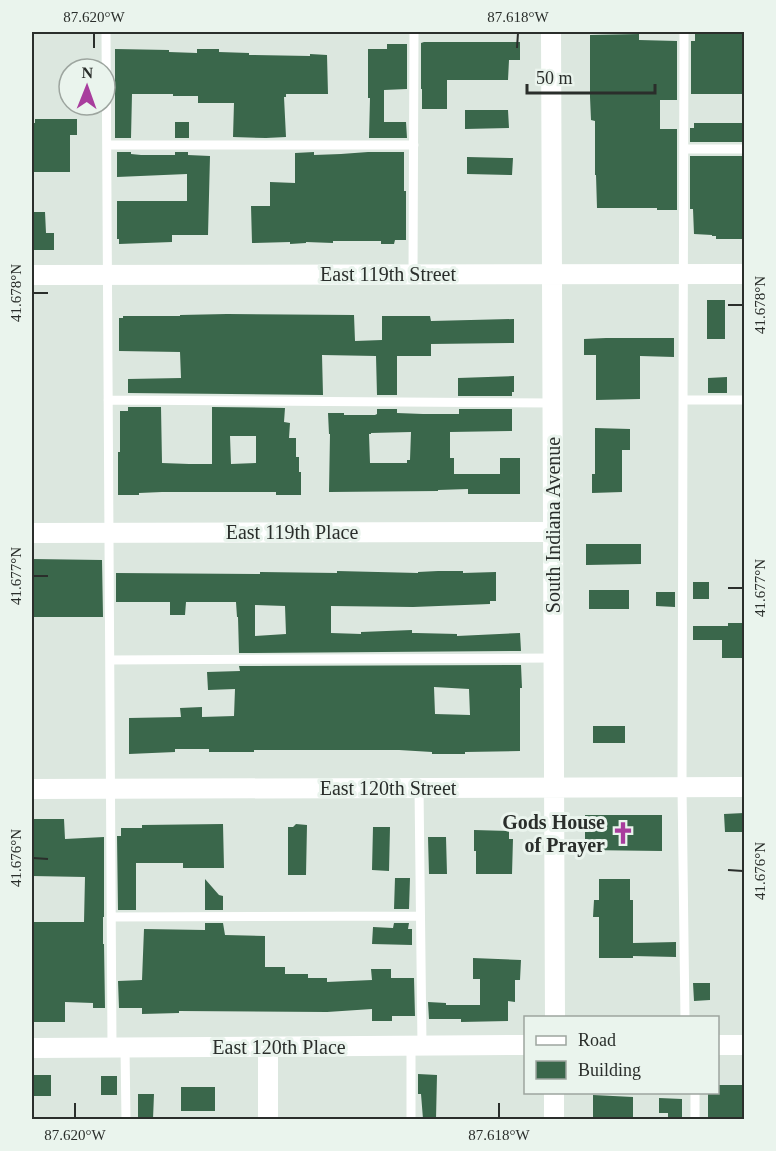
<svg xmlns="http://www.w3.org/2000/svg" width="776" height="1151" viewBox="0 0 776 1151" font-family="'Times New Roman',serif">
<style>
.building{fill:#3a674b;fill-rule:evenodd}
.lines{fill:none;stroke-linecap:round;stroke-linejoin:round}
.lane{stroke:#fff;stroke-width:9}
.street{stroke:#fff;stroke-width:20}
.ticks{fill:none;stroke:#2a2e2b;stroke-width:2}
.labels{text-anchor:middle;stroke-width:6;stroke-linejoin:round;paint-order:stroke}
.street-label{font-size:20px;fill:#2a2e2b;stroke:#eaf4ed}
.poi-label{font-size:20px;font-weight:bold;fill:#2a2e2b;stroke:#eaf4ed;text-anchor:end}
.neatline{fill:none;stroke:#2a2e2b;stroke-width:2}
.ticks-label{font-size:15px;text-anchor:middle;fill:#2a2e2b}
</style>
<rect width="100%" height="100%" fill="#dce7df"/>
<path class="building" d="M695,32H744V94H691V41H695Z
M639,34V40L677,41V100H660V129H677V210H657V208H597L596,175H595V121L591,120L590,97V35Z
M424,42H520V60H509L508,80H447V109H422V89H421V43Z
M387,44H407V89L384,90V122H406L407,138H369L370,98H368V49H387Z
M115,49L169,50V52L197,53V49H219V52L249,53V55L310,56V54L327,55L328,94H286V97H284L286,137L266,138L233,137L234,103H198V96H173V94H132L131,138H115Z
M465,110H508L509,128L465,129Z
M35,119H77V135H70V172H32V123H35Z
M175,122H189V138H175Z
M694,123H744V142H690V128H694Z
M117,152H131V154L141,155H175V152H188V155L210,156L208,235H172V242L119,244V239H117V201H187V174L117,177Z
M314,152V155L341,154L368,152H404V191H406V240H395L394,244H381V241H333V243L306,242V243L290,244V242L252,243L251,206H270V182L295,183V153Z
M690,156H744V239H716V236H712V235L694,234L693,209H690Z
M467,157L513,158L512,175L467,174Z
M32,212H45L46,233H54V250H32Z
M707,300H725V339H707Z
M227,314L354,315L355,341L382,340V316H430L431,321L514,319V343L431,344V356H397V395H377L376,356L322,355L323,395L128,393V379L181,378L180,352L119,351V318H123V316H180V315Z
M606,338H674V357L640,356V399L596,400V355H584V339Z
M514,376V392H512V396H458V378Z
M727,377V393H708V378Z
M128,407H161L162,463L189,464H212V407L285,408L284,422L290,423L289,438H296V457H299V472H301V495H276V492H162L139,493V495H118V452H120V411H128ZM230,436H256V463L231,464Z
M377,409H397V413L423,414H459V409H512V431L450,432V458H454V474H500V458H520V494H468V489L438,490V491L329,492L330,434H329L328,413H344V415H375L377,414ZM411,432L410,460H407V463H370L369,434H371V433Z
M595,428L630,429V450H622V492L592,493V474H595Z
M586,544H641V564L586,565Z
M32,559L102,560L103,617H32Z
M337,571L418,573V572L438,571H463V573L496,572V601H490V604L413,607L331,606V633L361,634V632L412,630V633H416L457,634V636L520,633L521,651L239,653L238,617H237L236,602H186L185,615H170V602H116V573L260,574V572L337,573ZM255,605L285,606L286,634L255,636Z
M693,582H709V599H693Z
M589,590H629V609H589Z
M656,592H675V607L656,606Z
M728,623H744V658H722V640H693V626H728Z
M521,665L522,688H520V751L465,752V754H432V752L399,750H254V752H209V749H175V752L129,754V718L181,717L180,708L202,707V717L234,716L235,689L208,690L207,672L240,671L239,666ZM434,687L469,689L470,715L435,714Z
M593,726H625V743H593Z
M744,813V832H725L724,814Z
M585,815H662V851L585,850Z
M32,819H64L65,839L104,837V917H103V944H104L105,1008H93V1003L65,1002V1022H32V922H84L85,877L32,876Z
M223,824L224,868H183V863H136V910H118L117,836H121V828H142V825Z
M296,824L307,825L306,875H288V827H293Z
M373,827H390L389,871L372,870Z
M474,830L509,831V839H513L512,874H476V851H474Z
M428,837H446L447,874H429Z
M395,878H410L409,909H394Z
M205,879L219,895L223,896V910H205Z
M599,879H630V900H633V943L676,942V957L633,956V958H599V917H593L594,900H599Z
M205,923H223L225,935L265,936V967H285V974H308V978H327V982L372,980L371,969H391V978H414L415,1016H392V1021H372V1009L327,1012L179,1011V1013L142,1014V1008H119L118,981L142,980L144,929L205,930Z
M394,923H409L408,929H412V945L372,944L373,927L393,928Z
M473,958L521,960L520,980H515V1002L508,1001V1021L461,1022V1019H429L428,1002L446,1003V1005H480V979H473Z
M693,983H710V1000L694,1001Z
M418,1074L437,1075L436,1119H423L421,1094H418Z
M32,1075H51V1096H32Z
M101,1076H117V1095H101Z
M717,1085H744V1119H708V1092H717Z
M181,1087H215V1111H181Z
M138,1094H154L153,1119H138Z
M593,1095L633,1097V1119H593Z
M659,1098L682,1099V1119H668V1113H659Z"/>
<g class="lines">
<path class="lane" d="M106,32L112,1048
M684,32L682,787L685,1018
M107,145H414
M684,149H744
M413,274L414,32
M108,400L552,403
M683,400H744
M110,660L554,658
M419,788L422,1046
M111,917L420,916
M411,1046V1120
M125,1048L126,1120
M695,1120V1092"/>
<path class="street" d="M551,32C552,360 556,689 555,1018
M32,275L744,274
M32,533L553,532
M32,789L744,787
M718,1045H744
M32,1048L526,1045
M268,1120V1047
M554,1120V1092"/>
</g>
<path class="ticks" d="M94,48V33M517,48L518,33M33,293H48M728,305H743M33,576H48M728,588H743M33,858L48,859M728,870L743,871M75,1118V1103M499,1118V1103"/>
<defs>
<g id="church-bare" transform="scale(1.8)"><path d="M-1.2-6h2.4v3.5h3.3v2.4h-3.3V6h-2.4V-.1h-3.3v-2.4h3.3Z" fill="#a83d9d" stroke="#eaf4ed" stroke-width="2.5" paint-order="stroke"/></g>
</defs>
<g fill-rule="evenodd">
<use href="#church-bare" x="623" y="833"/>
</g>
<g class="labels">
<g class="street-label">
<text x="388" y="281">East 119th Street</text>
<text transform="translate(553 525) rotate(-90)" y="7">South Indiana Avenue</text>
<text x="292" y="539">East 119th Place</text>
<text x="388" y="795">East 120th Street</text>
<text x="279" y="1054">East 120th Place</text>
</g>
<g class="poi-label">
<text x="605" y="829">Gods House<tspan x="605" dy="23">of Prayer</tspan></text>
</g>
</g>
<rect width="776" height="1151" fill="none" stroke="#eaf4ed" stroke-width="66"/>
<rect x="524" y="1016" width="195" height="78" fill="#eaf4ed" stroke="#9da59f" stroke-width="1.5"/>
<rect x="536" y="1036" width="30" height="9" fill="#ffffff" stroke="#9da59f" stroke-width="1.5"/>
<text x="578" y="1046" font-size="18" fill="#2a2e2b">Road</text>
<rect x="536" y="1061" width="30" height="18" fill="#3a674b" stroke="#9da59f" stroke-width="1.5"/>
<text x="578" y="1076" font-size="18" fill="#2a2e2b">Building</text>
<g transform="translate(87 87) rotate(1)"><circle r="28" fill="#eaf4ed" stroke="#9da59f" stroke-width="1.5"/>
<path d="M0-4.5L10 22L0 15L-10 22Z" fill="#a83d9d"/>
<text y="-9" font-size="16" font-weight="bold" text-anchor="middle" fill="#2a2e2b">N</text>
</g>
<path d="M527 84v9h128v-9" fill="none" stroke="#2a2e2b" stroke-width="3"/>
<text x="536" y="84" font-size="18" fill="#2a2e2b" stroke="#eaf4ed" stroke-width="4.5" paint-order="stroke">50 m</text>
<rect x="33" y="33" width="710" height="1085" class="neatline"/>
<g class="ticks-label">
<text x="94" y="22">87.620°W</text>
<text x="518" y="22">87.618°W</text>
<text transform="translate(16 293) rotate(-90)" y="5">41.678°N</text>
<text transform="translate(760 305) rotate(-90)" y="5">41.678°N</text>
<text transform="translate(16 576) rotate(-90)" y="5">41.677°N</text>
<text transform="translate(760 588) rotate(-90)" y="5">41.677°N</text>
<text transform="translate(16 858) rotate(-90)" y="5">41.676°N</text>
<text transform="translate(760 871) rotate(-90)" y="5">41.676°N</text>
<text x="75" y="1140">87.620°W</text>
<text x="499" y="1140">87.618°W</text>
</g>
</svg>
